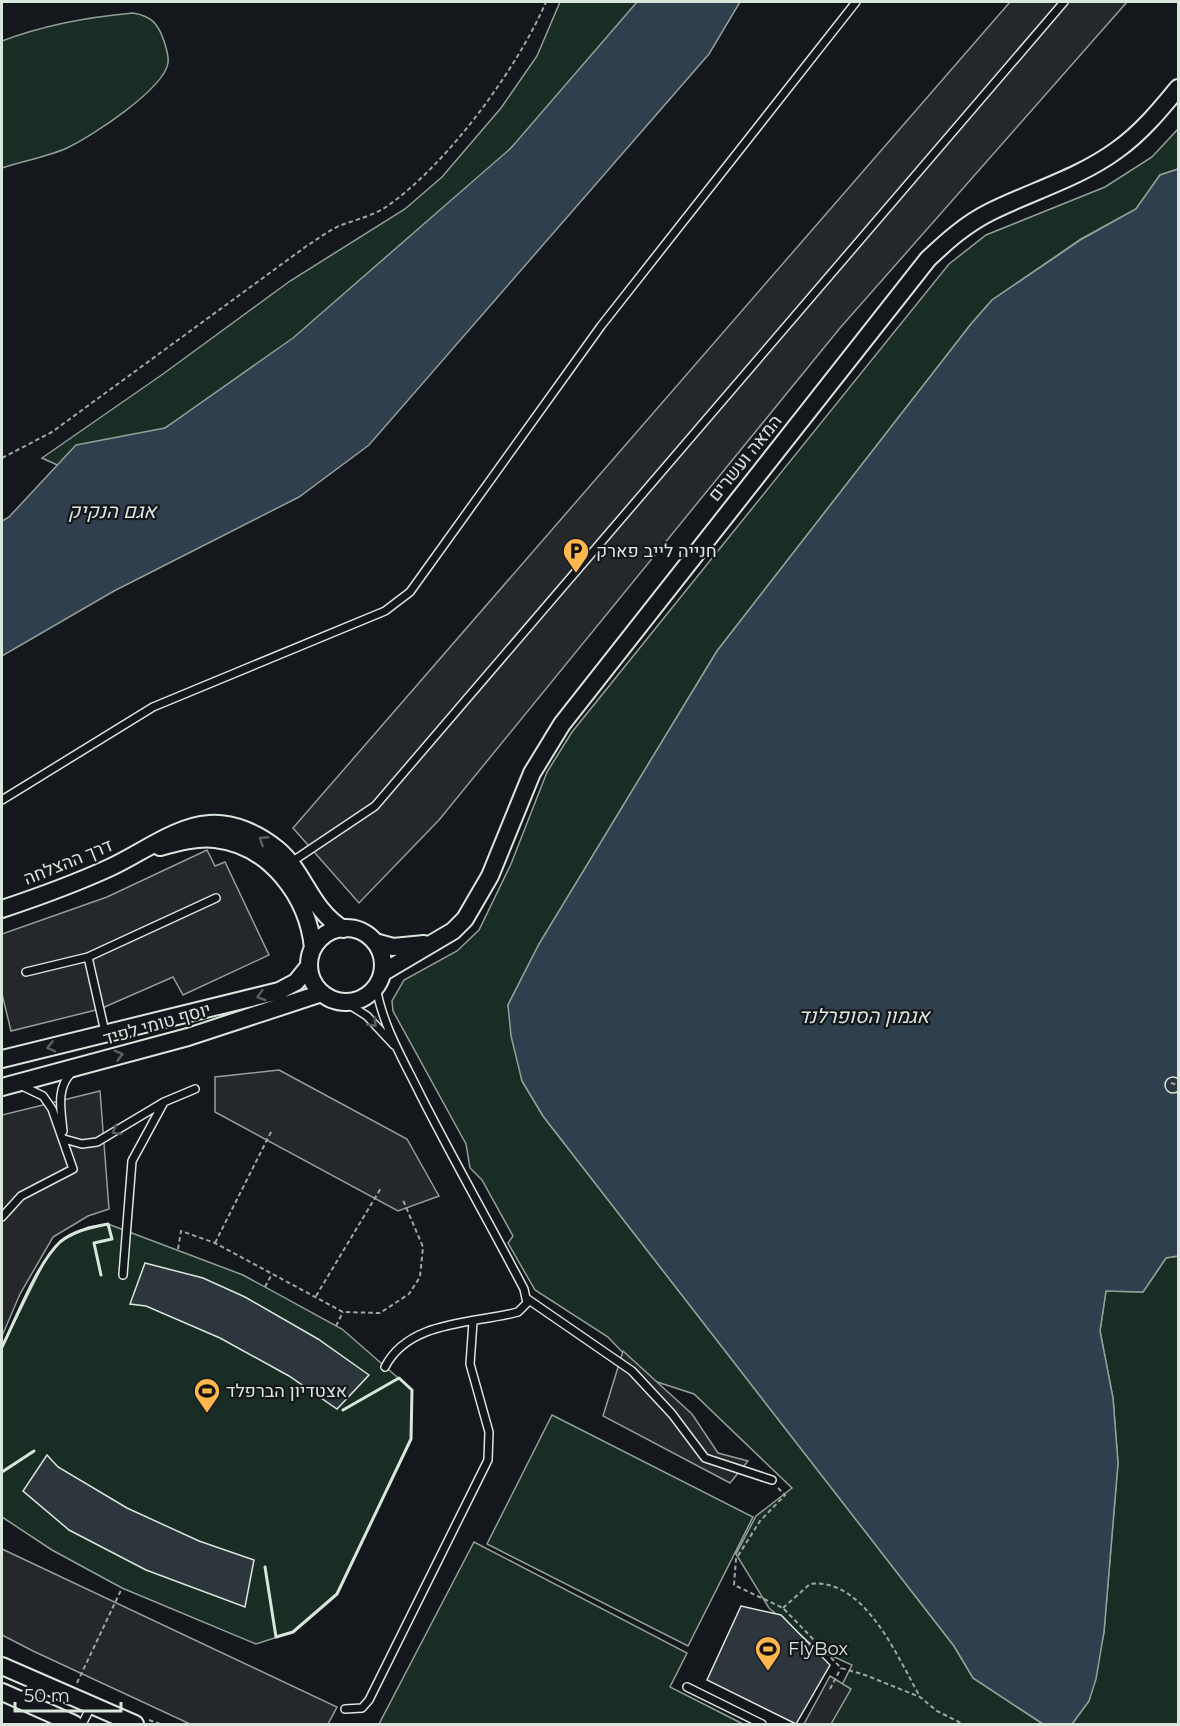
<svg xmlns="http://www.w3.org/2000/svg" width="1180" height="1726" viewBox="0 0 1180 1726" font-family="Montserrat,Heebo,sans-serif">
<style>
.green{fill:#1a2d24;stroke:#939e99;stroke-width:1.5}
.parking{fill:#24282b;stroke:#939e99;stroke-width:1.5}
.water{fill:#2f3f4d;stroke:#939e99;stroke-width:1.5}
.building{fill:#2c363c;stroke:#d8e6dc;stroke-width:1.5}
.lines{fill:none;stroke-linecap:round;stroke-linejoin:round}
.service-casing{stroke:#d8e6dc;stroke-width:10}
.tertiary-casing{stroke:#d8e6dc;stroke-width:20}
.path{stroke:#9da8a2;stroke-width:2;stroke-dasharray:4.5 3;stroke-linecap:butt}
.service{stroke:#14181c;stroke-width:7}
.tertiary{stroke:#14181c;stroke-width:16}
.wall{stroke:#d8e6dc;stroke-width:3}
.oneway{stroke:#59605f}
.labels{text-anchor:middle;stroke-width:4.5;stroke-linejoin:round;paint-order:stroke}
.street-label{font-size:18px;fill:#d8e6dc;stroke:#14181c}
.poi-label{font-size:18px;fill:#d8e6dc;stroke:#14181c;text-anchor:start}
.water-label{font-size:20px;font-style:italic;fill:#d8e6dc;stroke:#14181c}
</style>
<rect width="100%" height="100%" fill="#14181c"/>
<path class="green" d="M560,2H643L616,41L370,292L88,479L42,458L163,374L290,281L405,209L442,177L501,108L537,56Z
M133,13C151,16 158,23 164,41C166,47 169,56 168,63C164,89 91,137 67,148C47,157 23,161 2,168V41C44,25 88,17 133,13Z
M1178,129V169L1160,175L1136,209L1081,239L992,300L971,324L717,651L539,944L508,1005L522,1081L543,1116L954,1646L973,1678L1043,1724H822L852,1665L817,1649L769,1608L736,1554L756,1516L792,1488L694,1394L648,1379L608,1337L535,1290L508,1243L513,1236L482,1180L470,1168L466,1144L393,1011L392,1001L404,980L457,951L479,930L511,864L547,772L572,732L949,264L986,235L1105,187L1152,157Z
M108,1224L243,1275L342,1329L412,1390L411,1439L337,1594L293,1632L256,1644L122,1588L52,1550L2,1517V1347L45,1261L61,1241L88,1227Z
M1178,1256V1724H1072L1089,1701L1104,1632L1118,1463L1113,1398L1100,1331L1106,1291L1143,1292L1166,1258Z
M552,1415L753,1517L688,1646L487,1544Z
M474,1542L687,1653L670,1687L743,1724H379Z"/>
<path class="parking" d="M1010,2H1127L840,328L439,820L359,903L293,828Z
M207,850L215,866L225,862L269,955L183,995L173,977L100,1009L11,1031L2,994V934L107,897Z
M279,1070L407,1139L439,1196L398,1211L215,1112V1077Z
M100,1091L109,1209L88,1216L53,1237L20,1294L2,1336V1115Z
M623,1351L692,1414L718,1453L748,1461L730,1483L603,1416Z
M2,1549L337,1707L328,1724H190L33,1651L2,1635Z
M830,1676L851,1689L831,1724H804Z"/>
<path class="water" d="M637,2H740L709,54L369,445L299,497L114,591L2,656V521L9,517L76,445L165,428L293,338L511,148Z
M1178,169V1256L1166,1258L1143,1292L1106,1291L1100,1331L1113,1398L1118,1463L1104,1632L1096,1679L1089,1701L1072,1724H1043L973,1678L954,1646L543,1116L522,1081L511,1036L508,1005L539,944L717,651L971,324L992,300L1082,239L1136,209L1160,175Z"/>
<path class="building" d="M1165 1085a8 8 0 1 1 16 0a8 8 0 1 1-16 0Z
M145,1263L203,1278L245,1297L318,1339L369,1375L337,1409L289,1376L220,1338L146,1306L130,1304Z
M47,1455L58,1467L127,1508L199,1541L254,1560L245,1607L146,1570L69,1530L23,1491Z
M741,1606L781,1615L830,1665L796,1724L707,1680Z"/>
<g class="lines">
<g class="service-casing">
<path id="service" d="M2,800L153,707L385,611L410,592L601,326L856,2
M290,863L375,806L1064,2
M88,957L105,1032
M26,972L88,957L216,898
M376,986C382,1025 404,1061 421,1096C454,1161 490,1224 524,1289L527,1303L518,1312C473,1324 409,1320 385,1367
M345,1002L367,1016L394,1045
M63,1131C61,1110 56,1089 71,1073
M64,1139L82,1144L97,1142L164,1102
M2,1217L21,1196L73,1169L52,1109L43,1096L20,1085
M123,1275L132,1161L164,1102L195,1089
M526,1298L632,1371L672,1414L705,1458L772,1480
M687,1687L762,1724
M345,1709L362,1708L369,1700L488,1460L489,1432L470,1364L473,1322
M82,1724L92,1705"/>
</g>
<g class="tertiary-casing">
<path id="tertiary" d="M160,847C178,842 197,837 215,839C270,845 308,897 313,948
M2,909C38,897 74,884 109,868C140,854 176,826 209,824C233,822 259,834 277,849C305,872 310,909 343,929
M309 965a37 37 0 1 1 74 0a37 37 0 1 1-74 0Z
M375,942L393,947L424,944
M382,973L453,931L465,919L490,876L532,773L562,724L928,259C947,241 966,224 990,212C1032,191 1079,178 1117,150C1141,133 1160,110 1178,88
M2,1059L279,991L296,982L309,966
M2,1087L188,1037L322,993
M2,1666L135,1724
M2,1692L74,1724"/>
</g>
<path class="path" d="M2,458L52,432L308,245C318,239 328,231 339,226C354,220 373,216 386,207C447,165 517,69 546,2
M1171,1083L1178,1085
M215,1243L272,1130
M178,1249L181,1231L215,1243L343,1312L380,1313L409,1294L420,1277L423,1247L403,1200
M265,1287L272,1274
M316,1296L381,1188
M336,1326L343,1312
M778,1488L785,1495L760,1521L736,1559L734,1585L783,1608L841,1668L865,1675L920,1697L937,1711L963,1724
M783,1608L810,1584C864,1577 897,1656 919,1695
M77,1683L122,1588
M830,1689L841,1668
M149,1720L160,1724"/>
<use href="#service" class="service"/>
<use href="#tertiary" class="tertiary"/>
<path class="wall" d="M2,1347C16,1319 38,1262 60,1242C73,1231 92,1227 108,1224L112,1239L94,1243L101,1275
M2,1472L34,1451
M265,1567L276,1637L293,1632L337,1594L411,1439L412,1390L399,1378L343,1410"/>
</g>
<defs><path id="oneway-chevron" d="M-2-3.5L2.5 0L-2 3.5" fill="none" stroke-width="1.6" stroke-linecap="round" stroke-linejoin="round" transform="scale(1.5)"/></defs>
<g class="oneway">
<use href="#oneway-chevron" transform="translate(263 840) rotate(-147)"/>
<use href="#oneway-chevron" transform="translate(261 996) rotate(164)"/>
<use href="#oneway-chevron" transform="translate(373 1023) rotate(46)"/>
<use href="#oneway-chevron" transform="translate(51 1047) rotate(167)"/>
<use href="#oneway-chevron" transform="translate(119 1055) rotate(-15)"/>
<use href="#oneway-chevron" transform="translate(116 1131) rotate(149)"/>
</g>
<defs>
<g id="parking-pin" transform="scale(1.35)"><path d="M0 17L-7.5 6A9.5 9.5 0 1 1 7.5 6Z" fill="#ffb74d" stroke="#14181c"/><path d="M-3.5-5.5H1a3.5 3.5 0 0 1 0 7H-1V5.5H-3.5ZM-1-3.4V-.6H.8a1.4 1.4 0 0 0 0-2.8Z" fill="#111"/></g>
<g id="stadium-pin" transform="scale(1.35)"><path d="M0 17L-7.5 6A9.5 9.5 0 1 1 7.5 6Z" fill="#ffb74d" stroke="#14181c"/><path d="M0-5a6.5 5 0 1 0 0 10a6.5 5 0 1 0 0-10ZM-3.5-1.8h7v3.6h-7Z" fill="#111"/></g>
</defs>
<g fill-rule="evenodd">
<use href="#parking-pin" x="576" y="551"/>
<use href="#stadium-pin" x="207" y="1391"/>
<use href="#stadium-pin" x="768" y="1649"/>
</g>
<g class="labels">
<g class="street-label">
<text transform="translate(745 458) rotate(-51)" y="6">המאה ועשרים</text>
<text transform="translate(68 862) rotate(-22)" y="6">דרך ההצלחה</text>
<text transform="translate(157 1024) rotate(-16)" y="6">יוסף טומי לפיד</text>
</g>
<g class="poi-label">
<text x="596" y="557">חנייה לייב פארק</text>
<text x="226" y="1397">אצטדיון הברפלד</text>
<text x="788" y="1655">FlyBox</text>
</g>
<g class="water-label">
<text x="112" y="518">אגם הנקיק</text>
<text x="864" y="1023">אגמון הסופרלנד</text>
</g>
</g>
<rect width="1180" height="1726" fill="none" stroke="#d8e6dc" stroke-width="6"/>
<path d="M15 1702v9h106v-9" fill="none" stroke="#d8e6dc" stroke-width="3"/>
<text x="24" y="1702" font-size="18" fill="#d8e6dc" stroke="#14181c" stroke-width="4.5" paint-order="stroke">50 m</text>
</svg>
